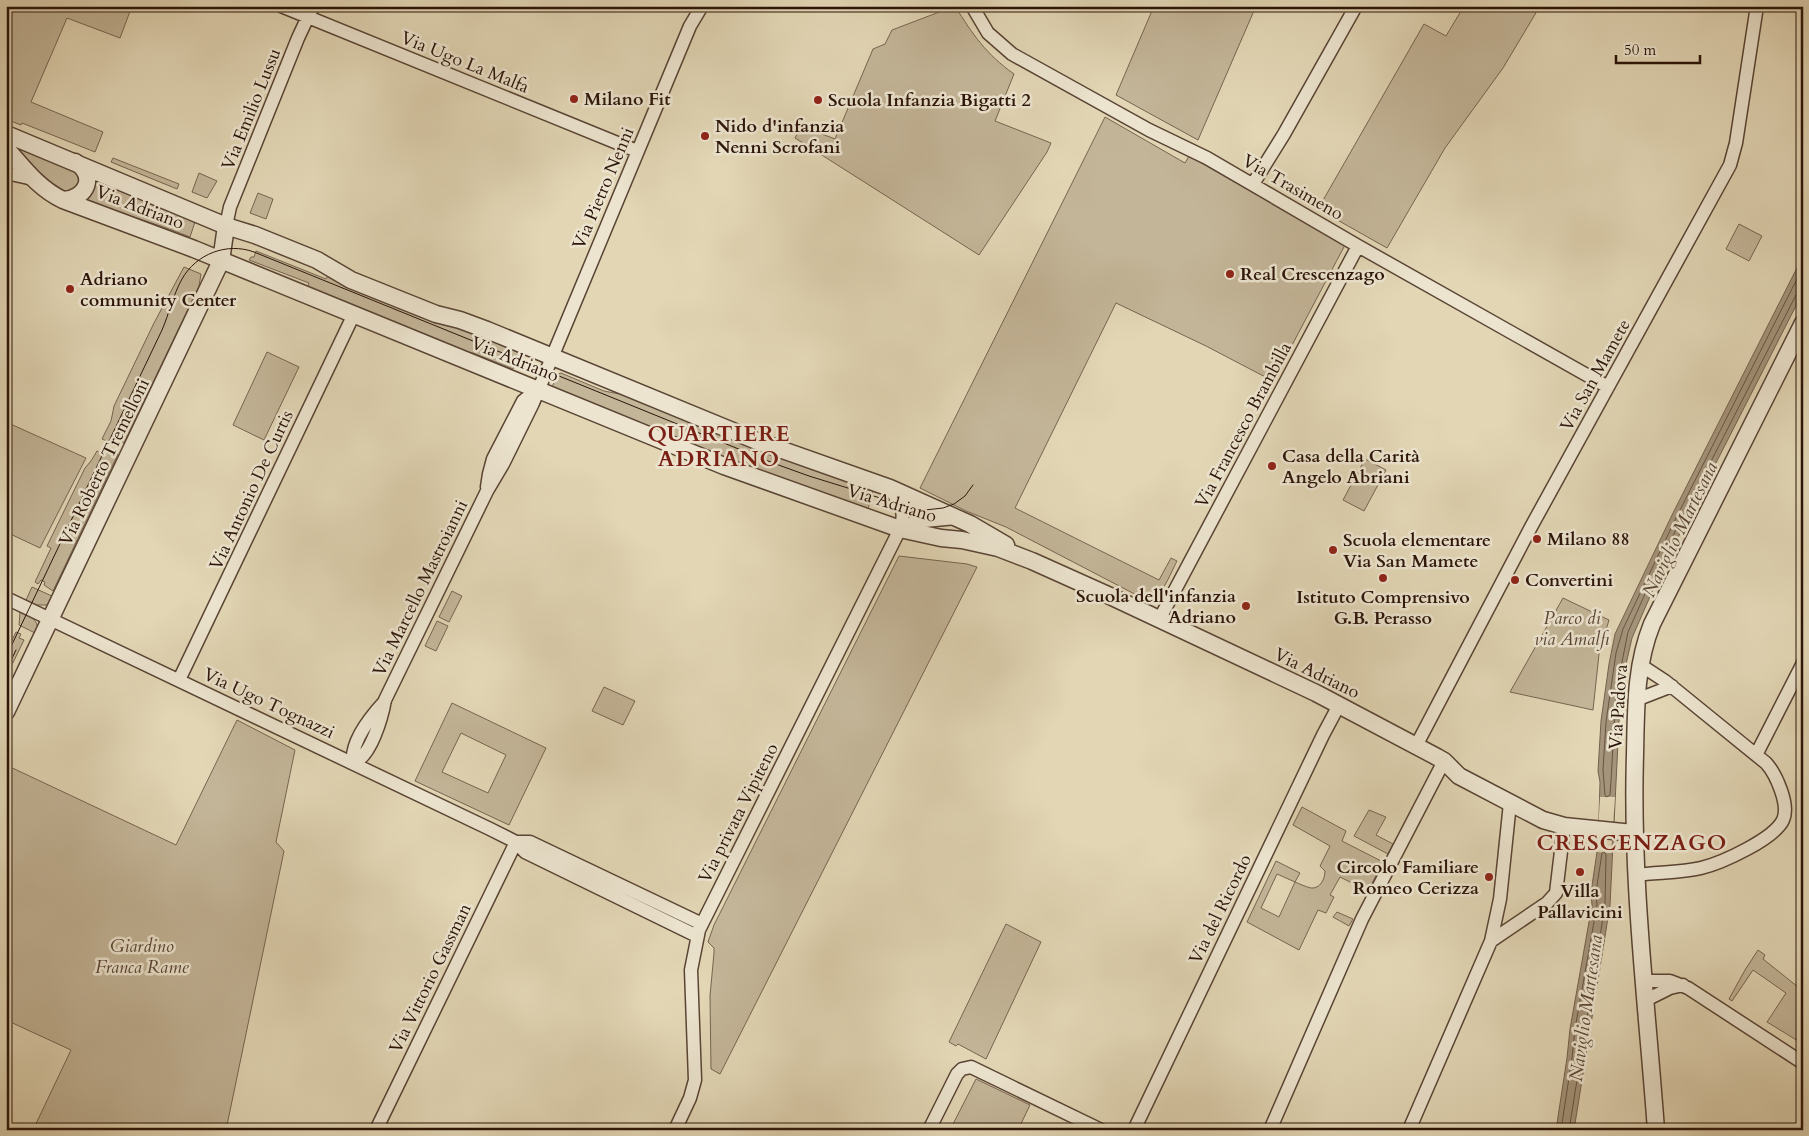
<svg xmlns="http://www.w3.org/2000/svg" width="1809" height="1136" viewBox="0 0 1809 1136" font-family="Cardo,serif">
<style>
.green{fill:#c3b598;stroke:#776450;fill-rule:evenodd}
.water{fill:#a4947b;stroke:#74614d}
.pier{fill:#e2d6b5}
.lines{fill:none;stroke-linecap:round;stroke-linejoin:round}
.shore{stroke:#685442;stroke-width:1}
.minor-casing{stroke:#594434;stroke-width:15}
.tertiary-casing{stroke:#594434;stroke-width:19}
.minor{stroke:#ece4cf;stroke-width:12}
.tertiary{stroke:#ece4cf;stroke-width:16}
.tram{stroke:#2b1409;stroke-width:1}
.poi-dot{fill:#8f2418;stroke:#ece4cf;stroke-width:2}
.labels{text-anchor:middle;stroke-width:5;stroke-linejoin:round;paint-order:stroke}
.street-label{font-size:18px;fill:#2b1409;stroke:#ece4cf}
.poi-label{font-size:18px;font-weight:bold;fill:#2b1409;stroke:#ece4cf;text-anchor:start}
.park-label{font-size:18px;font-style:italic;fill:#594434;stroke:#ece4cf}
.water-label{font-size:19px;font-style:italic;fill:#5b4737;stroke:#ece4cf}
.district-label{font-size:22px;font-weight:bold;letter-spacing:1px;fill:#7a1f14;stroke:#ece4cf}
</style>
<rect width="100%" height="100%" fill="#e2d6b5"/>
<filter id="stains"><feTurbulence type="fractalNoise" baseFrequency=".004" numOctaves="4"/><feColorMatrix values="0 0 0 0 .2 0 0 0 0 .09 0 0 0 0 .02 0 0 0 .5 -.17"/></filter>
<radialGradient id="worn" r=".72"><stop offset=".6" stop-color="#630" stop-opacity="0"/><stop offset="1" stop-color="#630" stop-opacity=".3"/></radialGradient>
<path class="green" d="M6,6H132L120,38L67,18L31,102L103,132L95,152L22,123L21,125L6,119Z
M955,6C973,35 986,54 1014,74L995,121L1051,143L1047,152L979,255L795,138L801,126L835,139L873,49L885,44L892,30Z
M1154,6H1256L1198,140L1116,95Z
M1464,6H1540L1503,68L1445,148L1387,248L1318,209L1424,24L1446,36Z
M1105,117L1185,163L1189,156L1345,245L1273,381L1206,346L1116,303L1015,508L1159,580L1171,558L1177,561C1170,574 1163,596 1148,601L1006,527L966,511L920,488Z
M9,141L75,168L80,182L77,188L67,193L48,186Z
M113,158L179,184L177,189L111,162Z
M199,173L217,181L207,198L192,192Z
M95,177L196,219L190,237C155,223 119,213 84,201Z
M258,193L273,199L266,219L250,213Z
M1739,224L1762,236L1749,261L1726,249Z
M256,251L326,279L328,276L447,324L524,352L520,361L517,360L513,369L473,353L456,350L307,289L309,283L249,260L251,257H254Z
M184,267L201,274L199,286L124,443L120,441L117,446L102,439L111,421L114,406L154,323Z
M267,352L299,367L264,440L233,425Z
M561,373L604,391L630,396L786,460L874,488L868,509L778,481L552,387L558,374Z
M6,422L86,458L40,548L6,532Z
M104,447L118,454L53,591L44,585L45,582L41,580L38,584L35,582L51,548L47,546L85,468L91,461L97,451L101,453Z
M1365,459L1386,470L1364,511L1343,500Z
M899,556L967,564L977,567L720,1074L711,1069L710,996L714,953V948L708,942L714,925Z
M32,587L54,597L47,605H36L26,600Z
M452,591L462,596L449,622L439,617Z
M1563,598L1609,620L1599,654L1593,710L1510,692Z
M20,612C30,617 40,619 37,634L19,625Z
M437,621L448,626L436,651L425,646Z
M16,632L21,634L19,638L24,640L6,677V652Z
M604,687L635,701L623,725L592,711Z
M452,703L546,748L509,825L415,781ZM461,733L506,755L488,793L442,772Z
M237,720L295,750L276,842L284,851L226,1130H33L71,1050L6,1020V765L176,845Z
M1302,807L1346,831L1342,841L1383,862L1368,891L1340,877L1330,895L1334,897L1326,913L1318,910L1299,950L1247,922L1276,861L1300,873L1295,882C1300,884 1306,887 1311,888C1320,889 1325,879 1325,871L1320,866L1330,846L1293,825ZM1277,874L1295,882L1279,917L1261,908Z
M1369,810L1386,817L1376,835L1393,844L1388,854L1354,836Z
M1337,912L1353,919L1349,926L1333,917Z
M1006,924L1041,942L986,1059L958,1044L956,1046L949,1042Z
M1758,950L1765,955L1763,959L1803,991V1044L1767,1022L1786,993L1753,970L1732,1001L1729,999L1745,970Z
M976,1079L1030,1105L1018,1130H950Z"/>
<path class="water" d="M1803,256V292L1662,569L1632,638L1621,686L1620,702L1610,905L1574,1130H1556L1567,1058L1570,1029L1592,905L1591,892L1597,852L1599,817L1600,782L1598,771L1601,721L1609,664L1615,634L1672,515Z"/>
<path class="pier" d="M1600,797H1615L1611,853L1597,852Z"/>
<g class="lines">
<path class="shore" d="M1803,267L1676,518L1623,629L1616,653L1606,722L1603,770L1605,795L1606,797L1610,795L1611,781L1616,692L1628,632L1657,567L1796,295L1799,292L1803,291
M1561,1130L1572,1058L1575,1029L1597,905L1596,892L1602,853L1604,852L1606,854L1605,905L1569,1130"/>
<g class="minor-casing">
<path id="minor" d="M281,6L637,151
M972,6L988,33L1012,54L1149,130L1207,158L1358,246L1608,387
M6,173L33,179
M1253,184L1284,134L1356,6
M226,226L230,207L298,38L313,6
M487,487L489,474L493,459L523,401L537,390
M900,529L914,522L956,518
M6,598L490,829L516,842L525,852L697,936
M1159,620L1358,246
M179,680L354,314
M1636,700L1672,686
M1416,746L1531,527L1730,165L1736,143L1757,6
M1756,755L1803,663
M353,763C371,757 382,717 385,700L487,491L503,464L533,403L690,26L702,6
M353,763C350,742 372,715 385,701
M516,842H530L702,924
M1636,875C1657,872 1680,873 1701,868C1722,863 1774,839 1783,820C1790,805 1776,774 1766,763L1665,681L1639,664
M1491,941L1547,903L1556,893L1564,826
M1644,981H1670L1688,988L1803,1063
M1646,1000L1670,988L1683,985
M376,1130L516,842
M675,1130L690,1098L695,1080L691,970L699,930L900,529C907,510 899,504 890,488
M929,1130L957,1074L962,1069L971,1067L1101,1130
M1134,1130L1323,735L1339,705
M1270,1130L1362,919L1444,761
M1409,1130L1491,941L1500,899L1510,803"/>
</g>
<g class="tertiary-casing">
<path id="tertiary" d="M6,134L226,226L255,235L317,260L351,280L436,314L460,320L487,330L757,441L890,488L970,524L1006,545
M6,148C24,168 38,188 63,200L194,249L724,466L900,529L941,538L962,540L998,548L1032,561L1110,596L1316,693L1437,757L1444,761L1459,776L1543,820L1564,826L1633,833
M63,200C87,199 97,175 75,162
M6,712L221,261L226,226
M1656,1130C1647,1005 1631,880 1635,755C1636,710 1635,666 1652,624L1803,323"/>
</g>
<use href="#minor" class="minor"/>
<use href="#tertiary" class="tertiary"/>
<path class="tram" d="M6,657L162,330C169,314 173,295 182,279C196,254 227,242 254,252L773,463L809,476L906,506L925,510L943,508L954,504L965,496L973,485
M6,671L16,650"/>
</g>
<g class="poi-dot">
<circle cx="574" cy="99" r="5"/>
<circle cx="818" cy="100" r="5"/>
<circle cx="705" cy="136" r="5"/>
<circle cx="1230" cy="274" r="5"/>
<circle cx="70" cy="289" r="5"/>
<circle cx="1272" cy="466" r="5"/>
<circle cx="1537" cy="539" r="5"/>
<circle cx="1333" cy="550" r="5"/>
<circle cx="1383" cy="578" r="5"/>
<circle cx="1515" cy="580" r="5"/>
<circle cx="1246" cy="606" r="5"/>
<circle cx="1580" cy="872" r="5"/>
<circle cx="1489" cy="877" r="5"/>
</g>
<g class="labels">
<g class="street-label">
<text transform="translate(465 62) rotate(22)" y="6">Via Ugo La Malfa</text>
<text transform="translate(251 109) rotate(-68)" y="6">Via Emilio Lussu</text>
<text transform="translate(1293 187) rotate(30)" y="6">Via Trasimeno</text>
<text transform="translate(603 188) rotate(-67)" y="6">Via Pietro Nenni</text>
<text transform="translate(140 207) rotate(21)" y="6">Via Adriano</text>
<text transform="translate(515 359) rotate(22)" y="6">Via Adriano</text>
<text transform="translate(1595 375) rotate(-61)" y="6">Via San Mamete</text>
<text transform="translate(1243 425) rotate(-62)" y="6">Via Francesco Brambilla</text>
<text transform="translate(104 462) rotate(-64)" y="6">Via Roberto Tremelloni</text>
<text transform="translate(251 490) rotate(-65)" y="6">Via Antonio De Curtis</text>
<text transform="translate(892 503) rotate(17)" y="6">Via Adriano</text>
<text transform="translate(420 588) rotate(-64)" y="6">Via Marcello Mastroianni</text>
<text transform="translate(1317 673) rotate(26)" y="6">Via Adriano</text>
<text transform="translate(269 703) rotate(25)" y="6">Via Ugo Tognazzi</text>
<text transform="translate(1618 707) rotate(-86)" y="6">Via Padova</text>
<text transform="translate(738 813) rotate(-63)" y="6">Via privata Vipiteno</text>
<text transform="translate(1220 909) rotate(-64)" y="6">Via del Ricordo</text>
<text transform="translate(430 978) rotate(-64)" y="6">Via Vittorio Gassman</text>
</g>
<g class="poi-label">
<text x="584" y="105">Milano Fit</text>
<text x="828" y="106">Scuola Infanzia Bigatti 2</text>
<text x="715" y="132">Nido d'infanzia<tspan x="715" dy="21">Nenni Scrofani</tspan></text>
<text x="1240" y="280">Real Crescenzago</text>
<text x="80" y="285">Adriano<tspan x="80" dy="21">community Center</tspan></text>
<text x="1282" y="462">Casa della Carità<tspan x="1282" dy="21">Angelo Abriani</tspan></text>
<text x="1547" y="545">Milano 88</text>
<text x="1343" y="546">Scuola elementare<tspan x="1343" dy="21">Via San Mamete</tspan></text>
<text x="1525" y="586">Convertini</text>
<text x="1236" y="602" text-anchor="end">Scuola dell'infanzia<tspan x="1236" dy="21">Adriano</tspan></text>
<text x="1383" y="603" text-anchor="middle">Istituto Comprensivo<tspan x="1383" dy="21">G.B. Perasso</tspan></text>
<text x="1479" y="873" text-anchor="end">Circolo Familiare<tspan x="1479" dy="21">Romeo Cerizza</tspan></text>
<text x="1580" y="897" text-anchor="middle">Villa<tspan x="1580" dy="21">Pallavicini</tspan></text>
</g>
<g class="park-label">
<text x="1572" y="624">Parco di<tspan x="1572" dy="21">via Amalfi</tspan></text>
<text x="142" y="952">Giardino<tspan x="142" dy="21">Franca Rame</tspan></text>
</g>
<g class="water-label">
<text transform="translate(1679 529) rotate(-64)" y="7">Naviglio Martesana</text>
<text transform="translate(1585 1008) rotate(-82)" y="7">Naviglio Martesana</text>
</g>
<g class="district-label">
<text x="719" y="441">QUARTIERE<tspan x="719" dy="25">ADRIANO</tspan></text>
<text x="1632" y="850">CRESCENZAGO</text>
</g>
</g>
<rect width="1809" height="1136" fill="none" stroke="#e2d6b5" stroke-width="25"/>
<rect x="8" y="8" width="1794" height="1121" fill="none" stroke="#2b1409" stroke-width="2.5"/>
<rect x="12" y="12" width="1784" height="1111" fill="none" stroke="#2b1409"/>
<path d="M1616 55v8h84v-8" fill="none" stroke="#2b1409" stroke-width="2.5"/>
<text x="1624" y="55" font-size="15" fill="#2b1409" stroke="#ece4cf" stroke-width="4" paint-order="stroke">50 m</text>
<rect width="100%" height="100%" filter="url(#stains)"/>
<rect width="100%" height="100%" fill="url(#worn)"/>
</svg>
